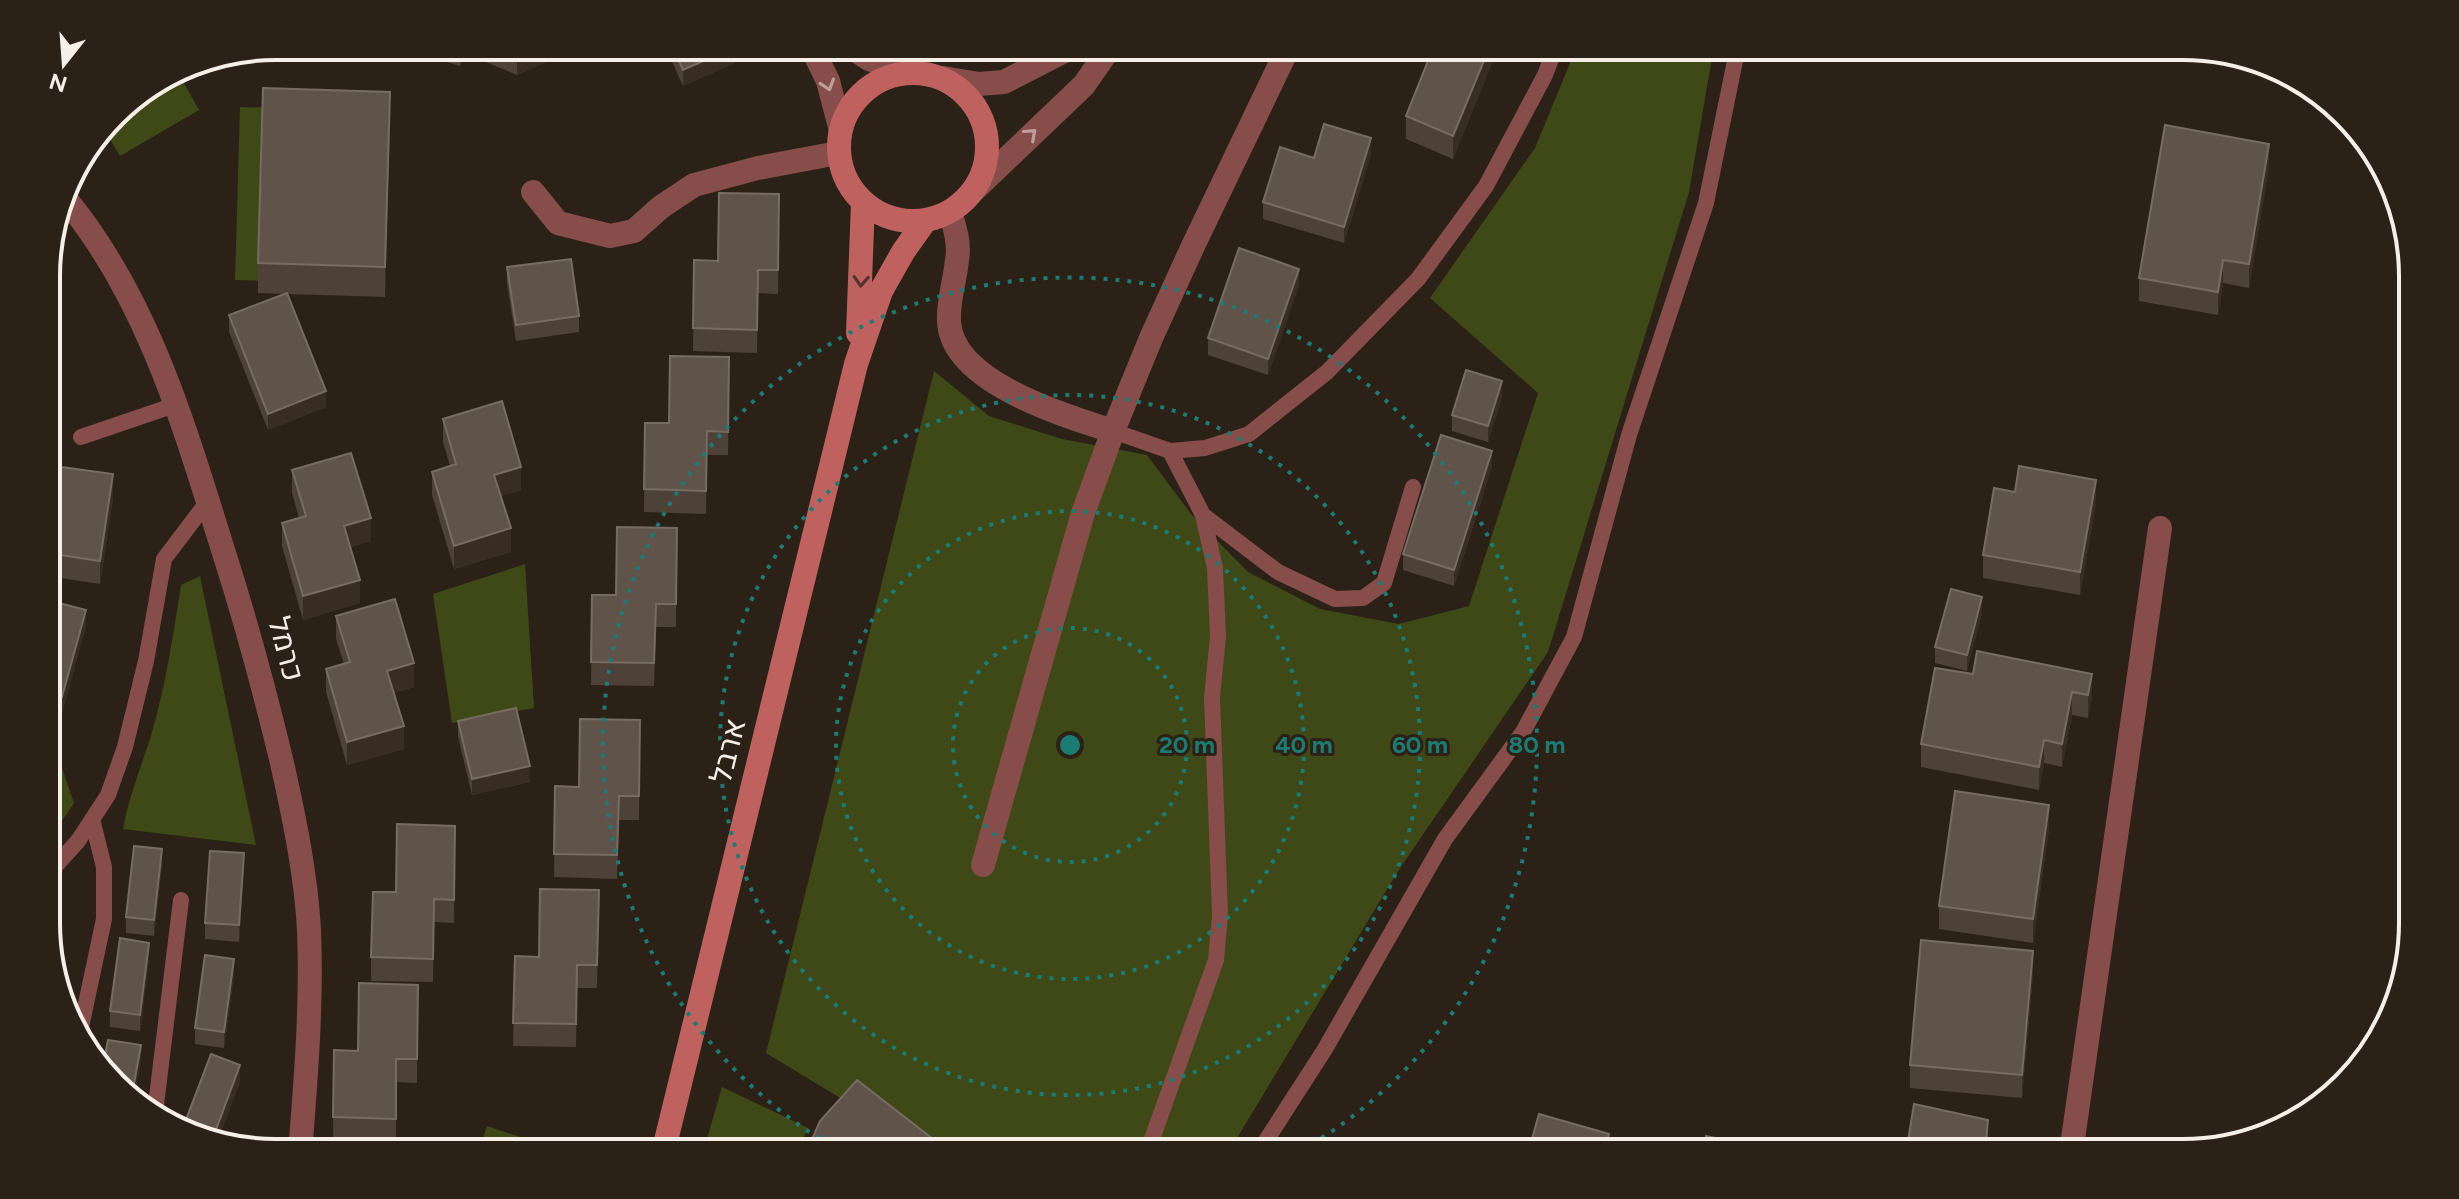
<svg xmlns="http://www.w3.org/2000/svg" width="2459" height="1199" viewBox="0 0 2459 1199" font-family="Figtree,Heebo,sans-serif">
<style>
.green{fill:#3e4917}
.lines{fill:none;stroke-linecap:round;stroke-linejoin:round}
.lane{stroke:#874d4a;stroke-width:16}
.street{stroke:#874d4a;stroke-width:24}
.secondary{stroke:#bf625f;stroke-width:24}
.wall{fill:#4e4137}
.shaded-wall{fill:#392c22}
.building{fill:#60544a;stroke:#776c63;stroke-width:2}
.oneway{stroke:#be9e99}
.oneway2{stroke:#58342d}
.ring{fill:none;stroke:#1b7c74;stroke-width:4;stroke-dasharray:4 8}
.labels{text-anchor:middle;stroke-width:6;stroke-linejoin:round;paint-order:stroke}
.street-label{font-size:30px;fill:#f6efe8;stroke:#2c2117}
.rim{fill:none;stroke:#f6efe8;stroke-width:4}
.centre{fill:#1b7c74;stroke:#2c2117;stroke-width:4}
.ring-label{font-size:24px;text-anchor:middle;font-weight:bold;fill:#1b7c74;stroke:#2c2117;stroke-width:6;stroke-linejoin:round;paint-order:stroke}
</style>
<rect width="100%" height="100%" fill="#2c2117"/>
<path class="green" d="M930,46H1014L1004,54L950,56Z
M1577,46H1714L1689,192L1548,652L1398,871L1228,1153H931L766,1053L934,371L989,416L1062,439L1147,455L1191,514L1248,572L1320,609L1399,624L1469,606L1538,393L1430,298L1535,148Z
M177,71L199,110L120,156L104,129L124,103Z
M240,107L355,110L350,283L235,280Z
M525,564L534,708L452,723L433,594Z
M200,576L256,845L123,829C129,797 140,769 150,739C165,689 173,637 181,585Z
M48,759L61,765L74,803L48,842Z
M722,1087L808,1128L797,1153H703Z
M487,1126L568,1153H478Z"/>
<g class="lines">
<path class="lane" d="M1113,431L1170,451L1205,448L1249,434L1327,372L1418,279L1486,186L1545,75L1556,46
M81,437L175,405
M1170,451L1203,515L1278,572L1335,599L1363,598L1384,583L1413,487
M48,874L78,841L108,795L125,747L146,661L164,559L208,501
M80,1032L104,919V867L92,819
M155,1113L181,900
M1147,1153L1216,960L1220,915L1212,697L1218,637L1215,568L1203,515
M1258,1153L1325,1049L1445,839L1523,732L1574,637L1629,435L1706,203L1738,46"/>
<path class="street" d="M811,46L828,81L840,127
M849,46L869,59L904,72
M943,78L979,84L1004,82L1074,46
M975,189L1084,85L1111,46
M533,192L558,223L610,236L634,231L661,207L694,185L758,168L838,153
M64,197C149,299 185,429 224,553C246,622 265,692 282,763C294,817 306,874 309,930C312,1004 306,1078 300,1153
M950,212C955,228 960,244 957,260C955,281 948,300 949,321C951,382 1065,416 1113,431
M983,865L1083,513L1113,431L1151,338L1193,246L1289,46
M2071,1153L2160,528"/>
<path class="secondary" d="M839 147a74 74 0 1 1 148 0a74 74 0 1 1-148 0Z
M858,333L863,203
M663,1153L856,364L881,291L903,252L925,221"/>
</g>
<path class="wall" d="M392,46H571V51L517,75L464,53L460,66Z
M665,46H735V63L683,86Z
M1434,46H1499L1453,159L1406,139V116Z
M390,121L385,297L287,294L326,407L268,430L229,332V315L286,294L258,293V263Z
M1371,154L1344,243L1263,219V202L1314,158Z
M2269,167L2249,288L2223,283L2218,315L2139,301V278Z
M779,194L778,294L758,293L757,353L693,351L694,260L718,261Z
M507,267L579,316V332L516,341L507,283Z
M1299,285L1268,375L1208,355V338Z
M729,357L728,455H707L706,514L644,512L645,423H669Z
M1502,397L1488,442L1452,431V415Z
M443,419L521,490L501,496L511,552L454,569L432,495V472L450,466L443,442Z
M47,465L113,498L100,584L47,576Z
M1492,467L1454,586L1403,570V554Z
M292,470L371,541L351,547L360,603L303,620L282,546V523L299,518L292,493Z
M2096,503L2080,595L1983,578V555Z
M677,528L676,627H656L654,686L591,685L592,595H616Z
M47,600L86,626L62,713L48,709Z
M1982,613L1967,671L1935,663V647Z
M336,616L414,687L394,693L404,749L347,765L326,692V669L344,664L336,639Z
M1977,651L2092,697L2088,718L2072,715L2062,767L2044,763L2039,790L1921,767V744L1973,674Z
M640,720L639,820H619L617,879L554,877L555,786L579,787Z
M458,721L530,782L472,795L458,737Z
M455,826L454,923L434,922L433,982L371,981V957L396,892Z
M2049,828L2033,943L1939,929V906Z
M162,865L154,936L126,933V917Z
M244,869L239,942L205,939V923Z
M599,890L597,988H577L576,1047L513,1046L515,956L539,957Z
M149,959L140,1031L110,1027V1011Z
M2033,974L2022,1098L1910,1088V1065Z
M234,975L224,1048L195,1044V1028Z
M418,985L417,1083L396,1082V1142L333,1140L334,1050L358,1051Z
M240,1081L218,1140L184,1132V1125Z"/>
<path class="shaded-wall" d="M460,46H464V53L460,66Z
M517,46H571V51L517,75Z
M1490,46H1499L1453,159V136Z
M735,47V63L683,86V70Z
M390,92V121L385,297V267Z
M1371,138V154L1344,243V227Z
M2269,144V167L2249,288V264Z
M2223,260V283L2218,315V292Z
M1299,269V285L1268,375V359Z
M1502,381V397L1488,442V426Z
M326,391V407L268,430V414Z
M1492,451V467L1454,586V570Z
M521,467V490L494,498V475Z
M113,474V498L100,584V561Z
M2096,480V503L2080,595V572Z
M371,518V541L344,549V526Z
M511,528V552L454,569V546Z
M360,580V603L303,620V596Z
M1982,597V613L1967,671V655Z
M86,610V626L62,713V697Z
M414,663V687L387,695V671Z
M2092,674V697L2088,718V695Z
M2072,692V715L2062,767V744Z
M404,726V749L347,765V742Z
M2044,740V763L2039,790V767Z
M530,766V782L472,795V779Z
M2049,805V828L2033,943V919Z
M162,849V865L154,936V920Z
M244,853V869L239,942V925Z
M149,943V959L140,1031V1015Z
M2033,951V974L2022,1098V1075Z
M234,959V975L224,1048V1032Z
M141,1045V1061L135,1097L132,1095Z
M240,1065V1081L218,1140L214,1139V1135Z
M1988,1120L1987,1153H1985Z
M1609,1134L1608,1153H1604Z"/>
<path class="building" d="M672,46H735V47L683,70Z
M1434,46H1490L1453,136L1406,116Z
M263,88L390,92L385,267L258,263Z
M1324,124L1371,138L1344,227L1263,202L1280,147L1314,158Z
M2165,125L2269,144L2249,264L2223,260L2218,292L2139,278Z
M719,193L779,194L778,270H758L757,330L693,328L694,260L718,261Z
M1239,248L1299,269L1268,359L1208,338Z
M571,259L579,316L516,325L507,267Z
M287,293L326,391L268,414L229,315Z
M670,356L729,357L728,432L707,431L706,491L644,489L645,423H669Z
M1466,370L1502,381L1488,426L1452,415Z
M502,401L521,467L494,475L511,528L454,546L432,472L456,464L443,419Z
M1441,435L1492,451L1454,570L1403,554Z
M351,453L371,518L344,526L360,580L303,596L282,523L306,516L292,470Z
M47,465L113,474L100,561L47,553Z
M2019,466L2096,480L2080,572L1983,555L1994,488L2015,492Z
M617,527L677,528L676,604H656L654,663L591,662L592,595H616Z
M1951,589L1982,597L1967,655L1935,647Z
M395,599L414,663L387,671L404,726L347,742L326,669L350,662L336,616Z
M47,600L86,610L62,697L47,693Z
M1977,651L2092,674L2088,695L2072,692L2062,744L2044,740L2039,767L1921,744L1935,668L1973,674Z
M516,708L530,766L472,779L458,721Z
M580,719L640,720L639,796H619L617,855L554,854L555,786L579,787Z
M1955,791L2049,805L2033,919L1939,906Z
M397,824L455,826L454,900L434,899L433,959L371,957L373,892H396Z
M134,846L162,849L154,920L126,917Z
M210,851L244,853L239,925L205,923Z
M540,889L599,890L597,965H577L576,1024L513,1023L515,956L539,957Z
M120,938L149,943L140,1015L110,1011Z
M1921,940L2033,951L2022,1075L1910,1065Z
M205,955L234,959L224,1032L195,1028Z
M359,983L418,985L417,1059H396V1119L333,1117L334,1050L358,1051Z
M108,1040L141,1045L132,1095L102,1070Z
M211,1054L240,1065L214,1135L184,1125Z
M857,1080L951,1153H806L820,1121Z
M1914,1104L1988,1120L1985,1153H1906Z
M1539,1114L1609,1134L1604,1153H1528Z
M1706,1136L1782,1153H1704Z"/>
<defs><path id="oneway-chevron" d="M-2-3.5L2.5 0L-2 3.5" fill="none" stroke-width="1.6" stroke-linecap="round" stroke-linejoin="round" transform="scale(2)"/></defs>
<g class="oneway">
<use href="#oneway-chevron" transform="translate(828 85) rotate(72)"/>
<use href="#oneway-chevron" transform="translate(1031 134) rotate(-42)"/>
</g>
<use class="oneway2" href="#oneway-chevron" transform="translate(861 281) rotate(93)"/>
<g class="ring">
<circle cx="1070" cy="745" r="117"/>
<circle cx="1070" cy="745" r="234"/>
<circle cx="1070" cy="745" r="350"/>
<path d="M840 1151A467 467 0 1 1 1300 1151"/>
</g>
<g class="labels">
<g class="street-label">
<text transform="translate(286 649) rotate(75)" y="10">כרמל</text>
<text transform="translate(728 751) rotate(-76)" y="10">ארבל</text>
</g>
</g>
<path d="M0 0H2459V1199H0ZM276 60H2183A216 216 0 0 1 2399 276V923A216 216 0 0 1 2183 1139H276A216 216 0 0 1 60 923V276A216 216 0 0 1 276 60Z" fill="#2c2117" fill-rule="evenodd"/>
<path class="rim" d="M276 60H2183A216 216 0 0 1 2399 276V923A216 216 0 0 1 2183 1139H276A216 216 0 0 1 60 923V276A216 216 0 0 1 276 60Z"/>
<circle cx="1070" cy="745" r="12" class="centre"/>
<g class="ring-label">
<text x="1187" y="753">20 m</text>
<text x="1304" y="753">40 m</text>
<text x="1420" y="753">60 m</text>
<text x="1537" y="753">80 m</text>
</g>
<g transform="translate(64 64) rotate(197)" stroke="#2c2117" stroke-width="6" paint-order="stroke">
<path d="M0-6L14 30L0 20L-14 30Z" fill="#f6efe8"/>
<text y="-12" font-size="22" font-weight="bold" text-anchor="middle" fill="#f6efe8">N</text>
</g>
</svg>
